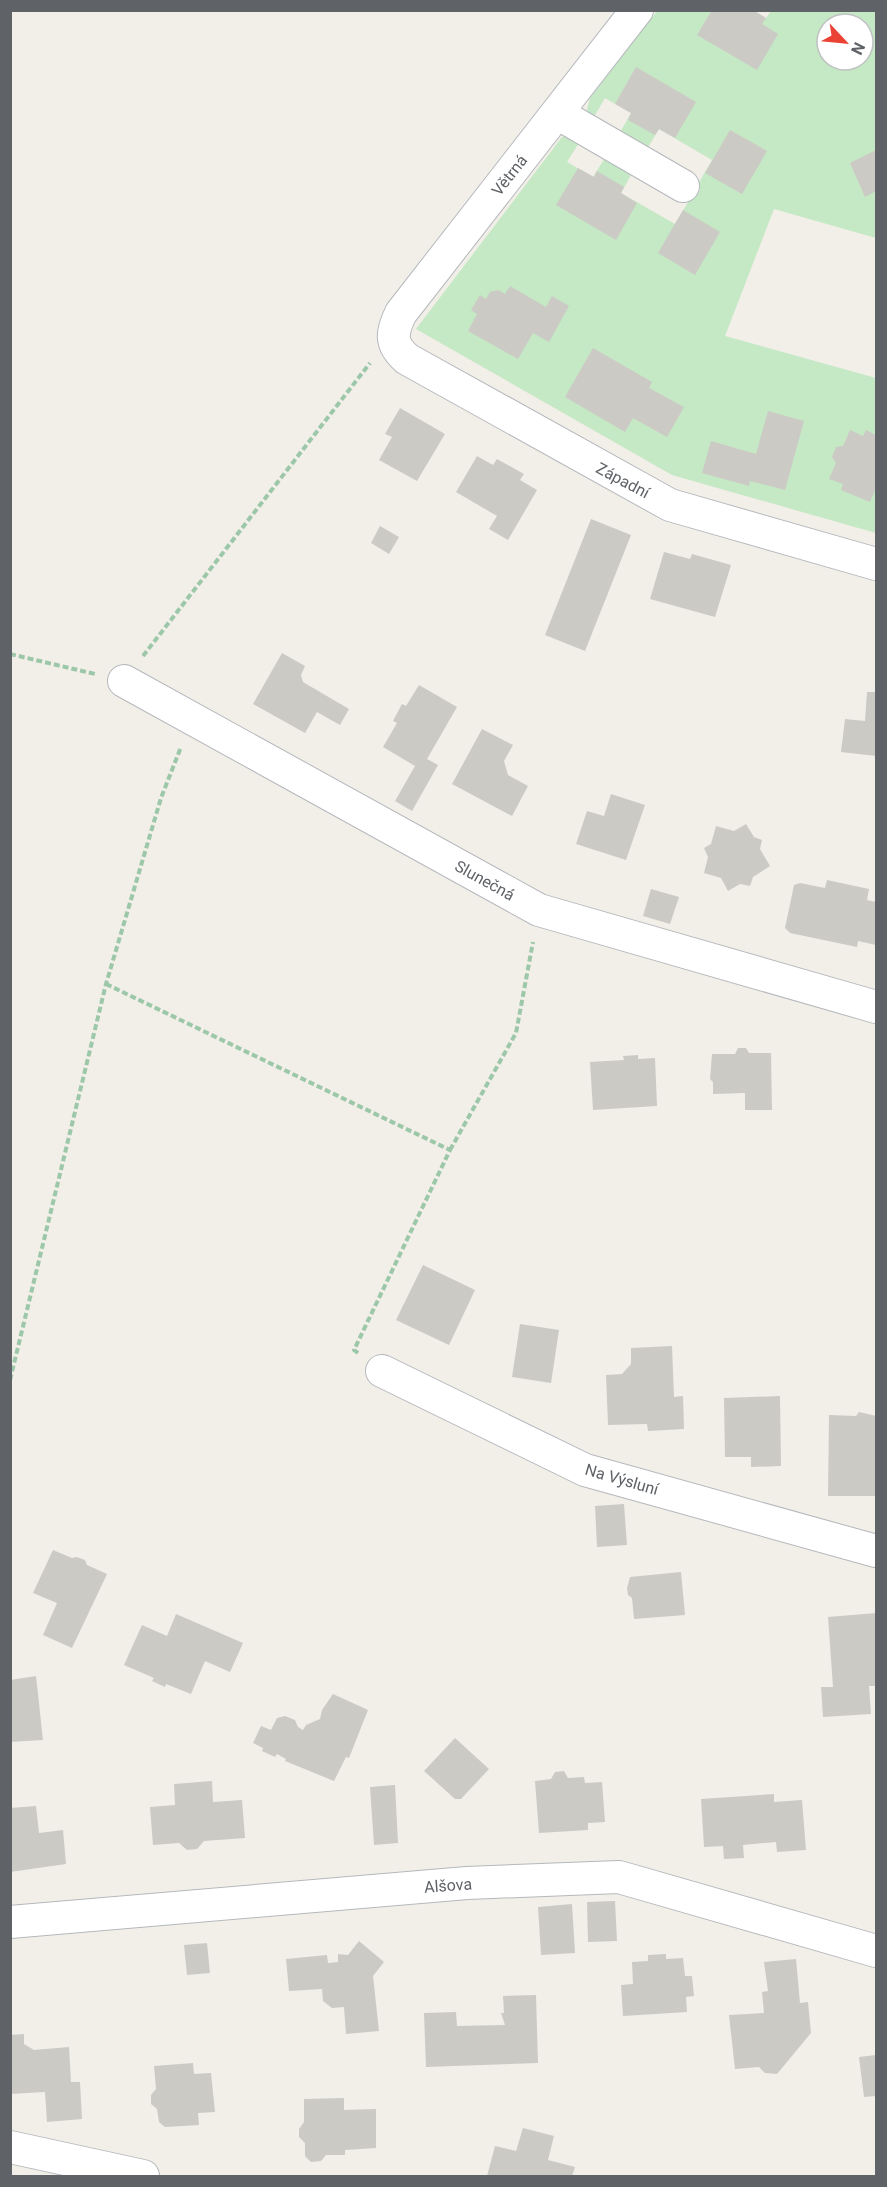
<svg xmlns="http://www.w3.org/2000/svg" width="887" height="2187" viewBox="0 0 887 2187" font-family="Roboto,sans-serif">
<style>
.green{fill:#c5e8c5;fill-rule:evenodd}
.building{fill:#cccac5}
.lines{fill:none;stroke-linecap:round;stroke-linejoin:round}
.street-casing{stroke:#b5b8bc;stroke-width:34}
.path{stroke:#9cc7a9;stroke-width:4;stroke-dasharray:6 3;stroke-linecap:butt}
.street{stroke:#fff;stroke-width:32}
.labels{text-anchor:middle;stroke-width:6;stroke-linejoin:round;paint-order:stroke}
.street-label{font-size:16px;fill:#5f6368;stroke:#fff}
</style>
<rect width="100%" height="100%" fill="#f1efe8"/>
<path class="green" d="M657,11H753L766,18L771,11H876V238L774,209L725,336L876,378V533L672,475L416,329L562,137L572,134L582,138L567,162L593,177L608,153L635,168L621,193L675,224L690,199L695,198L700,190L698,184L712,160L659,129L644,154L617,138L631,113L605,98L591,122L587,109L590,98ZM827,24H863V60H827Z"/>
<path class="building" d="M712,10H753L766,18L762,24L778,34L757,70L697,35Z
M636,67L696,102L675,138L659,129L655,135L628,120L631,113L615,104Z
M730,130L767,151L742,194L705,173Z
M876,150V191L865,197L850,163Z
M578,168L594,177L597,171L624,187L621,193L637,203L616,240L556,205Z
M683,210L720,232L695,275L658,253Z
M510,286L546,307L552,296L569,306L549,342L533,333L518,359L468,331L477,314L471,310L480,295L486,299L490,292L498,290L505,294Z
M593,348L652,382L649,388L684,407L667,437L633,418L625,432L565,397Z
M400,408L445,434L417,481L379,460L392,437L385,434Z
M768,411L804,421L785,490L750,481L749,486L702,473L711,441L756,454Z
M850,430L863,436L866,430L876,435V488L870,502L841,490L843,484L829,479L836,463L832,457L836,447L843,446Z
M477,456L493,465L497,459L524,474L520,480L537,490L508,540L489,529L497,516L456,492Z
M591,519L631,535L585,651L545,635Z
M380,526L399,537L389,554L371,543Z
M664,552L690,559L692,554L731,565L715,617L650,599Z
M282,653L305,666L301,675L303,682L349,709L340,725L317,712L305,733L253,704Z
M419,685L457,707L427,759L438,765L412,811L395,801L415,766L383,747L397,723L393,721L402,704L406,706Z
M867,692H876V756L841,752L845,719L865,721Z
M482,729L513,745L504,761L508,775L528,786L512,816L452,784Z
M611,794L645,805L626,860L576,844L587,811L604,816Z
M746,824L754,837L762,840L760,849L770,866L753,877L750,886L740,884L728,891L721,878L704,873L708,857L704,848L711,844L716,826L734,831Z
M827,880L869,889L867,900L876,902V945L858,941L857,947L790,933L785,928L794,885L800,883L825,888Z
M651,889L679,897L670,924L643,916Z
M738,1048H746L749,1053H771L772,1110H745V1093L713,1094V1082L710,1079L712,1054H735Z
M638,1055V1059L655,1058L657,1106L593,1110L590,1062L624,1060L623,1056Z
M423,1265L475,1290L449,1345L396,1320Z
M520,1324L559,1330L551,1383L512,1377Z
M672,1346L674,1397L683,1396L684,1429L648,1431L647,1424L608,1425L606,1375L622,1374L631,1364V1348Z
M780,1396L781,1466L751,1467V1457H725L724,1398Z
M859,1412L876,1416V1496H828L829,1415L856,1416Z
M624,1504L627,1545L597,1547L595,1506Z
M53,1550L72,1558L77,1557L85,1560L87,1565L107,1574L72,1648L43,1635L57,1603L33,1593Z
M681,1572L685,1615L634,1619L632,1598L628,1595L627,1588L630,1577Z
M876,1613V1686H869L871,1714L823,1717L821,1687H833L828,1617Z
M176,1614L243,1643L230,1672L205,1661L191,1694L166,1684L165,1687L152,1681L154,1678L124,1665L142,1625L167,1636Z
M36,1676L43,1740L10,1742V1680Z
M333,1694L368,1710L349,1758L346,1757L334,1781L285,1761L286,1759L277,1754L275,1757L262,1751L263,1748L253,1743L261,1726L271,1730L277,1718L285,1716L295,1720L298,1727L303,1730L306,1725L320,1719L322,1710Z
M455,1738L489,1769L461,1799H455L424,1771Z
M564,1771L568,1778L584,1777L585,1783L602,1782L605,1822L588,1823V1830L539,1833L535,1781L551,1779L555,1772Z
M212,1781L213,1802L242,1800L245,1838L204,1841L197,1849L187,1850L179,1843L153,1845L150,1807L175,1805L174,1784Z
M395,1785L398,1843L374,1845L370,1787Z
M774,1794V1802L802,1800L806,1850L777,1852L776,1842L743,1845L744,1858L724,1859L723,1846L704,1847L701,1799Z
M36,1806L39,1833L63,1830L66,1864L10,1872V1808Z
M615,1901L617,1941L588,1942L587,1902Z
M572,1904L575,1953L541,1955L538,1907Z
M359,1941L384,1962L373,1976L379,2031L346,2034L344,2007L332,2008L323,2001L322,1989L289,1991L286,1959L327,1955L328,1963L338,1962V1954L348,1955Z
M207,1943L210,1973L187,1975L184,1945Z
M666,1954V1959L683,1958L685,1976H692L694,1996L686,1997L687,2012L623,2016L621,1985L633,1984L632,1962L648,1961V1955Z
M796,1959L800,2003L808,2002L811,2033L777,2074L765,2073L759,2067L735,2069L729,2015L764,2013L762,1992L768,1991L764,1962Z
M536,1995L538,2063L426,2067L424,2013L456,2012L457,2026L505,2025L501,2013H504L503,1996Z
M24,2034V2044L34,2050L69,2047L71,2082H80L82,2119L47,2122L45,2092L10,2094V2035Z
M876,2055V2096L864,2097L859,2057Z
M193,2063L194,2074L211,2073L215,2112L198,2113L199,2125L165,2127L159,2122L157,2109L151,2104V2095L156,2089L154,2066Z
M344,2098V2110L376,2109V2148L345,2150V2155H326L321,2161L311,2162L305,2156V2143L299,2137V2129L304,2122V2099Z
M523,2128L554,2136L548,2160L575,2167L572,2176H487L495,2146L516,2151Z"/>
<g class="lines">
<g class="street-casing">
<path id="street" d="M637,10L401,313C391,333 390,344 407,359L670,505L876,564
M557,113L683,186
M124,681L539,910L876,1007
M382,1371L585,1470L876,1551
M10,1922L467,1883L619,1877L876,1951
M10,2147L143,2176"/>
</g>
<path class="path" d="M10,654L95,674
M143,656L370,363
M106,984L450,1150L354,1350L358,1353
M450,1150L516,1033L533,942
M10,1380L106,984L161,798L181,747"/>
<use href="#street" class="street"/>
</g>
<g class="labels">
<g class="street-label">
<text transform="translate(509 175) rotate(-52)" y="6">Větrná</text>
<text transform="translate(623 480) rotate(28)" y="6">Západní</text>
<text transform="translate(485 880) rotate(29)" y="6">Slunečná</text>
<text transform="translate(622 1479) rotate(16)" y="6">Na Výsluní</text>
<text transform="translate(448 1885) rotate(-4)" y="6">Alšova</text>
</g>
</g>
<rect width="887" height="2187" fill="none" stroke="#5f6368" stroke-width="24"/>
<g transform="translate(845 42) rotate(116)"><circle r="28" fill="#ffffff" stroke="#bfc1c3" stroke-width="1.5"/>
<path d="M0-4.5L10 22L0 15L-10 22Z" fill="#ea4335"/>
<text y="-9" font-size="16" font-weight="bold" text-anchor="middle" fill="#5f6368">N</text>
</g>
</svg>
